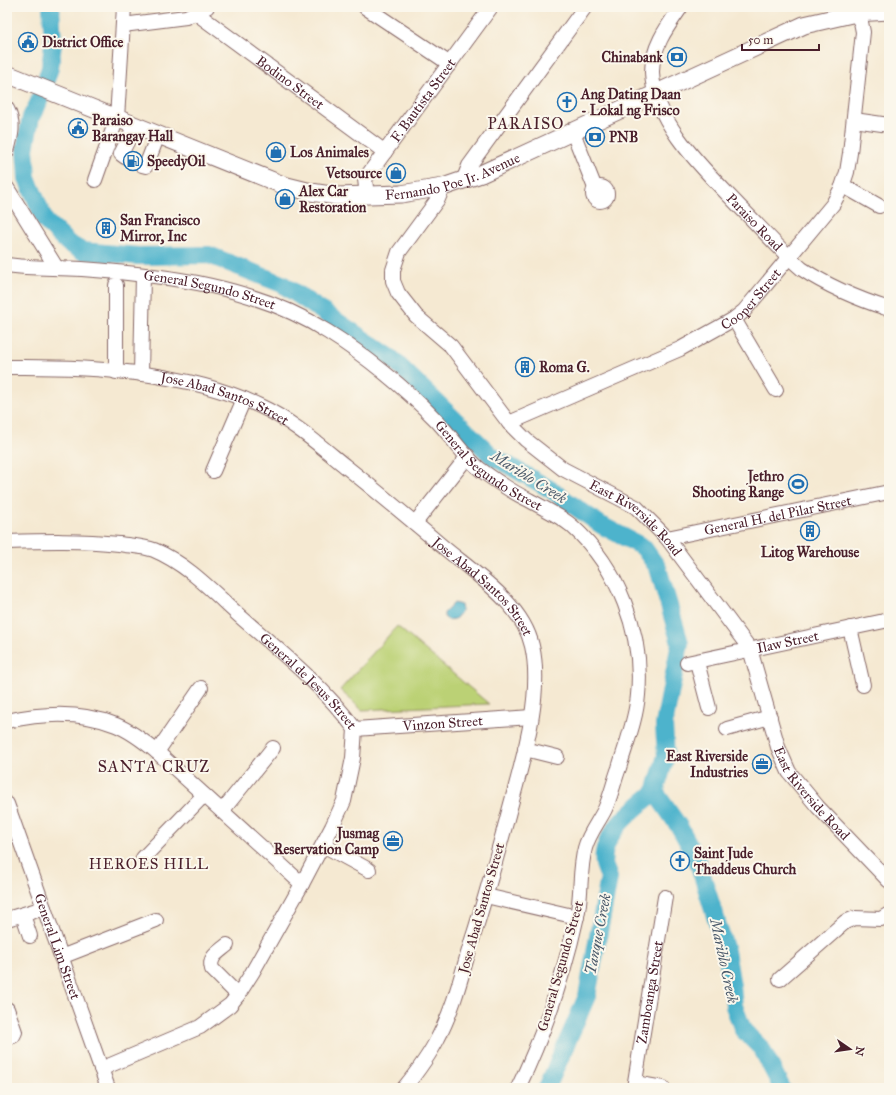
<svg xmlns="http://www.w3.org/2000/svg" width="896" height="1095" viewBox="0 0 896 1095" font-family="'IM FELL Great Primer',serif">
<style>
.green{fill:#bbd175;stroke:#827850}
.water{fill:#4db3cc;stroke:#4c697c}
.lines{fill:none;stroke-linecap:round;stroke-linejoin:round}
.river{stroke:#4db3cc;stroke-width:18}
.minor-tunnel{stroke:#d3c1b1;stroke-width:14;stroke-dasharray:14 7;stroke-linecap:butt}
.minor-casing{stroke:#866665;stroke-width:16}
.major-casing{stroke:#866665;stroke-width:19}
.minor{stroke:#fff;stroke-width:14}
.major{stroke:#fff;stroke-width:17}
.labels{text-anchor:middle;stroke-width:4;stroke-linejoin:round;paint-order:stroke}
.poi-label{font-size:14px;font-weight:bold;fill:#4a1f2b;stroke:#fbf7ec;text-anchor:start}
.street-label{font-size:14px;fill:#4a1f2b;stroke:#fbf7ec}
.water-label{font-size:15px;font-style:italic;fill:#4b5a6b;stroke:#fbf7ec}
.neighbourhood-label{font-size:15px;letter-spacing:1px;fill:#4a1f2b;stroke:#fbf7ec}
.quarter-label{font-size:16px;letter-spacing:1px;fill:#4a1f2b;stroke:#fbf7ec}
</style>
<rect width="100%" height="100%" fill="#fbf7ec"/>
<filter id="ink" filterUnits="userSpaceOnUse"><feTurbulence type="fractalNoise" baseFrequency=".025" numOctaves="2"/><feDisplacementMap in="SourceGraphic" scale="8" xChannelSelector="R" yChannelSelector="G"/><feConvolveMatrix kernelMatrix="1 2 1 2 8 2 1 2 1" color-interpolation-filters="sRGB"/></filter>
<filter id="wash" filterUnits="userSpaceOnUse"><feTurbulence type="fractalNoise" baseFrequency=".012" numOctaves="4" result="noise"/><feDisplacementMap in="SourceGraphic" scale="16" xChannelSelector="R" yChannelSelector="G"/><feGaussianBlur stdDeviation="0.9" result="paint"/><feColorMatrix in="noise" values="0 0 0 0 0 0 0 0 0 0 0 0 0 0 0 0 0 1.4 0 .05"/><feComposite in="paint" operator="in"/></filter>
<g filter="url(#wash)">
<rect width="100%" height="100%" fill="#f5e9d2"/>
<path class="green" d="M397,626L489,704L362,710L340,690Z"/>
<path class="water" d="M454,603L461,605L462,611L455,619L448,620L444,617V613Z"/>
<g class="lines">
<path class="river" d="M51,7L53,44L50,68L38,104L31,117L25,149L27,178L45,221L68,243L82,251L138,256L209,255L282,284L391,358L492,456L550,489L601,525L643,547L658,568L680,643L664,725L666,756L655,792
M655,792L680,828L697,859L726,951L732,986L734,1006L743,1030L762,1049L782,1088
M547,1088L587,996L609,878C608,874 605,868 604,864C599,834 636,808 655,792"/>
</g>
</g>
<g filter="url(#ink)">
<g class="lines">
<path class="minor-tunnel" d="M125,157L142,165"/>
<g class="minor-casing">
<g id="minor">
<path d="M365,7L450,64"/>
<path id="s1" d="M681,7C667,27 652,47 652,72C653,124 709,174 742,209C762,229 781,251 802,269C829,287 858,299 889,309"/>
<path id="s2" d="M196,13L385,152"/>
<path d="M123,25L186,17L207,7"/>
<path d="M7,109C15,123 11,137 7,151"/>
<path d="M854,120L889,125"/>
<path d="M572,130L595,188"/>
<path d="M125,157L121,154L135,126"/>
<path d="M142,165L146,166L158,135"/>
<path d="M95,180L117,118L124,7"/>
<path d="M463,181L469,166L585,7"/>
<circle cx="600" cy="194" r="7"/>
<path id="s3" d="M443,187L438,199L399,252L393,270V281L398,293L416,316L451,346L509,423L526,440L563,469L636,507L667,538L750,649L778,747L789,772L818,807L889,881"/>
<path d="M842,187L849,189L879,206"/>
<path d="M7,188L56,267"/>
<path id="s4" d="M367,196L365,179L491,7"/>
<path id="s5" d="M7,265C32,269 57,267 82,269C166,275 256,286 328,332C365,355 405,388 435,419C451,435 463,456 481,470C496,481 512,492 529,500C543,508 559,515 572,526C618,567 644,634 638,695C636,720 626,744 619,768C614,781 611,796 605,809C598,823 589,833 585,848C579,870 582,894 577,916C564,975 544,1034 518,1088"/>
<path d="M116,285V372"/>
<path d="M734,319L776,390"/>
<path id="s6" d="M7,367C88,366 186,371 260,406C291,420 318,444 345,466C378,492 410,519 442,546C474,573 523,604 532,646C544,697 520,769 507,819C496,859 485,900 472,940C462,973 454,1008 438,1038C429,1056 417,1072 404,1088"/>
<path d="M141,374L143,275"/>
<path id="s7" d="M509,423L680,349L734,319L744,311L833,204L842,187L847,172L850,153L863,32L861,22L851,7"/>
<path d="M213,471L244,399"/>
<path d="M415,523L468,456"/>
<path id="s8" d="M667,538L889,492"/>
<path id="s9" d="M7,542C44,541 81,540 119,544C131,546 143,546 154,550C188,564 216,595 243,619C282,653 323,686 355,729L353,758L344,801L332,827L302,884L252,973L238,995L230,1005L200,1027L101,1069"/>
<path d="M850,628L863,685"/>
<path d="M697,662L709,708"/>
<path id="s10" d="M687,663L889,620"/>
<path d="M7,721C43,713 81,711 116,725C131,731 145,742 157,752L302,884"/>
<path id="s11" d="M355,729L531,717"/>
<path d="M727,729L770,717"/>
<path d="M525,749L557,757"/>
<path d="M157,752L201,688"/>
<path id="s12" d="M7,804L108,1088"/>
<path d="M222,811L273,748"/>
<path d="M323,845L369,870"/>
<path d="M143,858L204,795"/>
<path d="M486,896L577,917"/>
<path d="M23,915L30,936"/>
<path d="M7,919L44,908"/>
<path d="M227,945C219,952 208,957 212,969L238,995"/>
<path d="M61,957L156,920"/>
<path d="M780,979L845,922L855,918L881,919L889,914"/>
<path d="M7,1009L15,1032L13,1036L7,1038"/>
<path d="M635,1083L663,1088"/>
<path id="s13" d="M634,1088L665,897"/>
</g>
</g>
<g class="major-casing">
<g id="major">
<path id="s14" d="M7,74L283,185L311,192L337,196L401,194L443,187L481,174L804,25L856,13L889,11"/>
</g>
</g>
<use href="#minor" class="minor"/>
<use href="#major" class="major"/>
</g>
</g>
<defs>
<g id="civic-ring" transform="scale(1)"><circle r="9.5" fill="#fbf7ec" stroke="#1f6fb2" stroke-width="1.5"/><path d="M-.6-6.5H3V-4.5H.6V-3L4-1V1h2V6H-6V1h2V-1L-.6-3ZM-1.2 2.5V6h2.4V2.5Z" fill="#1f6fb2"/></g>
<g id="bank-ring" transform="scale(1)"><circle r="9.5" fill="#fbf7ec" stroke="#1f6fb2" stroke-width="1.5"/><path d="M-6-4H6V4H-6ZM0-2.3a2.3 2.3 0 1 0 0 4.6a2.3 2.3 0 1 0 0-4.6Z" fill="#1f6fb2"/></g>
<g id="church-ring" transform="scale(1)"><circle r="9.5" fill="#fbf7ec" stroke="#1f6fb2" stroke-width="1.5"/><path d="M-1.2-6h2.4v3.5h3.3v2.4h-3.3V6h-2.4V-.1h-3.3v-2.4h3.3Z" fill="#1f6fb2"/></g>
<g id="shop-ring" transform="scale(1)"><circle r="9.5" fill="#fbf7ec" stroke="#1f6fb2" stroke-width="1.5"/><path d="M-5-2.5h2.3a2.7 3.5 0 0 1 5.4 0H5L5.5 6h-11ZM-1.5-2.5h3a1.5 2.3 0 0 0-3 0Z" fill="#1f6fb2"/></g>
<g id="fuel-ring" transform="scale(1)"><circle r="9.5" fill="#fbf7ec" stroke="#1f6fb2" stroke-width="1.5"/><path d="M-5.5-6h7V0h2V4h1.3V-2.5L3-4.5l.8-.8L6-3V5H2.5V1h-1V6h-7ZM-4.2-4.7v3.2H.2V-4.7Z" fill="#1f6fb2"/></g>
<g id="building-ring" transform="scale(1)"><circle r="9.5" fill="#fbf7ec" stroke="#1f6fb2" stroke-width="1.5"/><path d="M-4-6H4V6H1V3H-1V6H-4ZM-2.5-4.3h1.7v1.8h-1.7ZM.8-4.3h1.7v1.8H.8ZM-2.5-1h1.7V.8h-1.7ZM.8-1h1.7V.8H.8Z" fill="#1f6fb2"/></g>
<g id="stadium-ring" transform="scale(1)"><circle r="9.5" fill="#fbf7ec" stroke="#1f6fb2" stroke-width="1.5"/><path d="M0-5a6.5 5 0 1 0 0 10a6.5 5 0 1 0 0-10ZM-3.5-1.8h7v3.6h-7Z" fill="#1f6fb2"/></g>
<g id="office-ring" transform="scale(1)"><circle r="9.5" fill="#fbf7ec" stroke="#1f6fb2" stroke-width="1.5"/><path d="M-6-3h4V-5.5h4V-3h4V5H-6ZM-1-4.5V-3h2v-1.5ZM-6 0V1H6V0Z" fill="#1f6fb2"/></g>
</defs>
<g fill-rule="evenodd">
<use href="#civic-ring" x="28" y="42"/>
<use href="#bank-ring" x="677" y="57"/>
<use href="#church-ring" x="567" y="102"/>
<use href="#civic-ring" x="78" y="128"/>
<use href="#bank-ring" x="595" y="137"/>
<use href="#shop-ring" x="276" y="152"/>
<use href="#fuel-ring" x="133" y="161"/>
<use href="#shop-ring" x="396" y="173"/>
<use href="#shop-ring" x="285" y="199"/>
<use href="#building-ring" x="106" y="228"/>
<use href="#building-ring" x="525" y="367"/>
<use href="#stadium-ring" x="798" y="484"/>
<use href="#building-ring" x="810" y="531"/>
<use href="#office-ring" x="762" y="764"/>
<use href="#office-ring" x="393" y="841"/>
<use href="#church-ring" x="680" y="861"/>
</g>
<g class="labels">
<g class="poi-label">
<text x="42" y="47">District Office</text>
<text x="663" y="62" text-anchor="end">Chinabank</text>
<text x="581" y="99">Ang Dating Daan<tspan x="581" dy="16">- Lokal ng Frisco</tspan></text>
<text x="92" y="125">Paraiso<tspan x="92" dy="16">Barangay Hall</tspan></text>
<text x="609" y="142">PNB</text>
<text x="290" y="157">Los Animales</text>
<text x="147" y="166">SpeedyOil</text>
<text x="382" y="178" text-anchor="end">Vetsource</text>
<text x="299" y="196">Alex Car<tspan x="299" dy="16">Restoration</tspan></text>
<text x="120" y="225">San Francisco<tspan x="120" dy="16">Mirror, Inc</tspan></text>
<text x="539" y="372">Roma G.</text>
<text x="784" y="481" text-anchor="end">Jethro<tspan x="784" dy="16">Shooting Range</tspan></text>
<text x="810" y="557" text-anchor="middle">Litog Warehouse</text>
<text x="748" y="761" text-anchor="end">East Riverside<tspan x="748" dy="16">Industries</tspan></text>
<text x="379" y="838" text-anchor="end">Jusmag<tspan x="379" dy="16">Reservation Camp</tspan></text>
<text x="694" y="858">Saint Jude<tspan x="694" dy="16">Thaddeus Church</tspan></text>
</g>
<g class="street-label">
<text dy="5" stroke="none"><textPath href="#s2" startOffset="117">Bodino Street</textPath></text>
<text dy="5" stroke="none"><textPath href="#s4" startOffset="115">F. Bautista Street</textPath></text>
<text dy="5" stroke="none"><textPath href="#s14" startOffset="471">Fernando Poe Jr. Avenue</textPath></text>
<text dy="5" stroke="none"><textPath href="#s1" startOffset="258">Paraiso Road</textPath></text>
<text dy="5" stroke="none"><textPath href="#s5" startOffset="205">General Segundo Street</textPath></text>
<text dy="5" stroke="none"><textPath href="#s7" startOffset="274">Cooper Street</textPath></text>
<text dy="5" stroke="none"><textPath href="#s6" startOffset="222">Jose Abad Santos Street</textPath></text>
<text dy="5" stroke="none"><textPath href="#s5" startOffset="542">General Segundo Street</textPath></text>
<text dy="5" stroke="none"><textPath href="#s8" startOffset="113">General H. del Pilar Street</textPath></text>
<text dy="5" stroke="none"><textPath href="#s3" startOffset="453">East Riverside Road</textPath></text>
<text dy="5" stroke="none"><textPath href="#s6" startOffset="546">Jose Abad Santos Street</textPath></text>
<text dy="5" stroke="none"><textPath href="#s10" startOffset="103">Ilaw Street</textPath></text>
<text dy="5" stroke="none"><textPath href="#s9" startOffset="351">General de Jesus Street</textPath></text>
<text dy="5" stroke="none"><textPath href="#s11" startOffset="88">Vinzon Street</textPath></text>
<text dy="5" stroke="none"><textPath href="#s3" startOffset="789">East Riverside Road</textPath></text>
<text transform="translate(481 908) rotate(-74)" y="5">Jose Abad Santos Street</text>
<text dy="5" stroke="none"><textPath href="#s12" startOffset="151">General Lim Street</textPath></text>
<text transform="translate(560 966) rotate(-74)" y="5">General Segundo Street</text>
<text dy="5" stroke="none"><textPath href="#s13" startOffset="97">Zamboanga Street</textPath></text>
</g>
<g class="water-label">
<text transform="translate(529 477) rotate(32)" y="5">Mariblo Creek</text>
<text transform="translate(598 934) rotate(-79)" y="5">Tanque Creek</text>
<text transform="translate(724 961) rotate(78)" y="5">Mariblo Creek</text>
</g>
<g class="neighbourhood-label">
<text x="149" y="869">HEROES HILL</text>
</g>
<g class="quarter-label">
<text x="526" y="129">PARAISO</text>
<text x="154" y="772">SANTA CRUZ</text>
</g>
</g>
<rect width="896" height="1095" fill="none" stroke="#fbf7ec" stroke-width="24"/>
<g transform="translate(850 1049) rotate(103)" stroke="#fbf7ec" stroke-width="3" paint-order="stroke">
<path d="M0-3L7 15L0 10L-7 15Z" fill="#4a1f2b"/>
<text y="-6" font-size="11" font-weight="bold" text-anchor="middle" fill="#4a1f2b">N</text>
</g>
<path d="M742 44v6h77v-6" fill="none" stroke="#4a1f2b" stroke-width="2"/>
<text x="748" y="44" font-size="12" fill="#4a1f2b" stroke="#fbf7ec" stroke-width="3" paint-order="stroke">50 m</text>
</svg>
